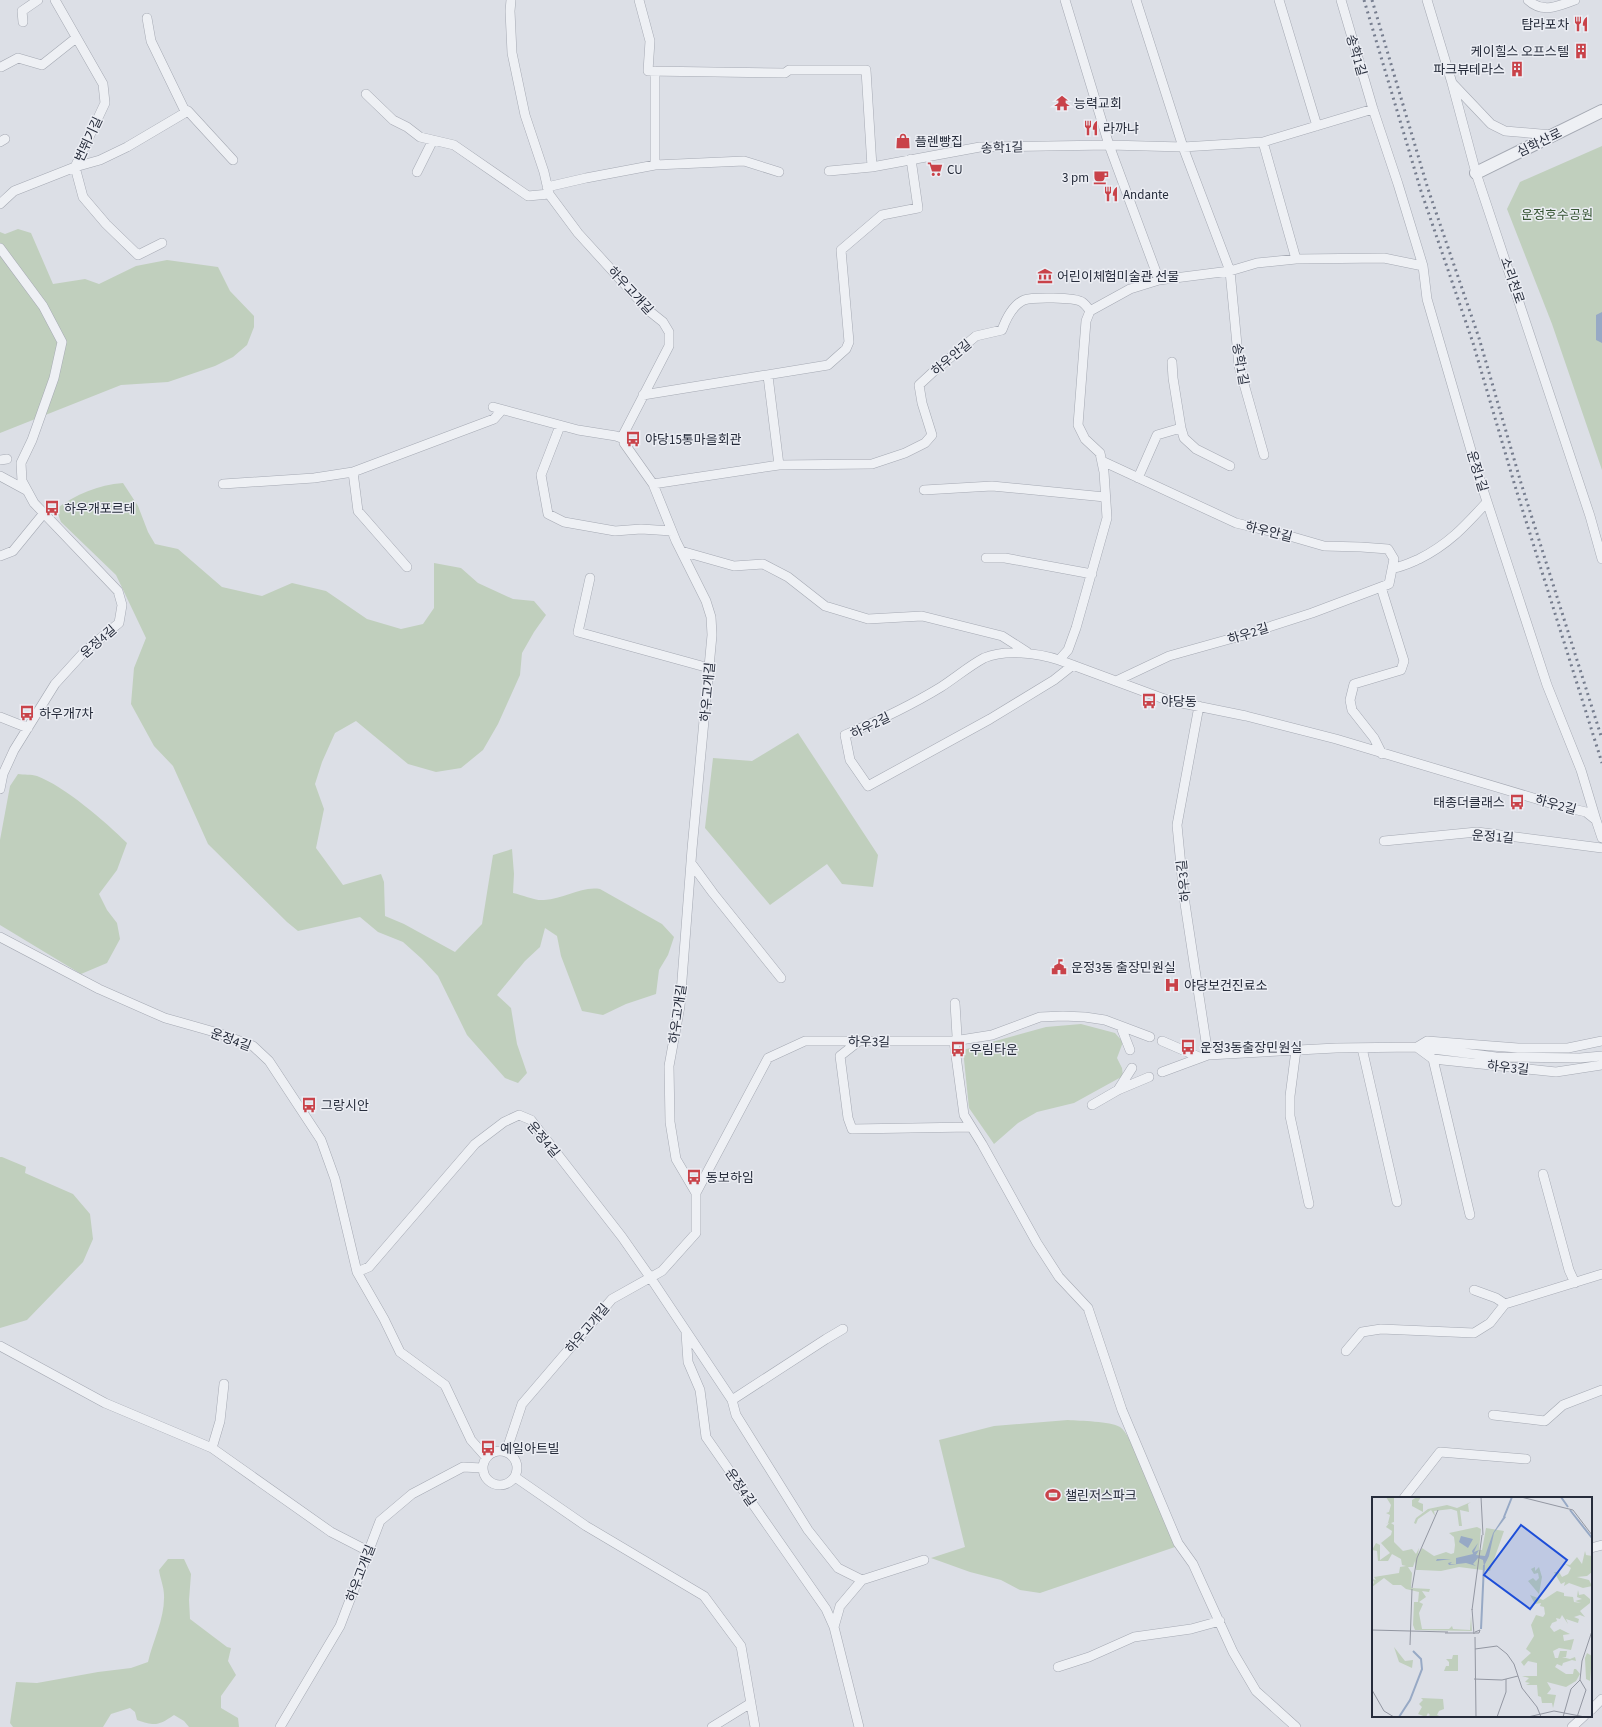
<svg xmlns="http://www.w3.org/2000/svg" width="1602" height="1727" viewBox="0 0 1602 1727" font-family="'Source Sans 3','Noto Sans KR',sans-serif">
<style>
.green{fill:#c0cfbd}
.water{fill:#97a9c5}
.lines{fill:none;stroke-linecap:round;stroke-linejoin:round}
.minor-casing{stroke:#a5a9b3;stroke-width:10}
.tertiary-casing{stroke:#a5a9b3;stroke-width:14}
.minor{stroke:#eef0f4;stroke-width:9}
.tertiary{stroke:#eef0f4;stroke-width:12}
.rail{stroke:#767d8e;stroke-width:3;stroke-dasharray:2 4;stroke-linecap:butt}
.labels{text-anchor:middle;stroke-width:3;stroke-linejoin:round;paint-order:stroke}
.poi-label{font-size:13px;fill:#262c3b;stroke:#ebedf3;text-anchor:start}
.street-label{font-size:13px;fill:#262c3b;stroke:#ebedf3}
.park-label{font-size:13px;fill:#375634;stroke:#ebedf3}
.inset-river{fill:none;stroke:#97a9c5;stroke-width:2}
.inset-road{fill:none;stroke:#9397a2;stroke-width:1}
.view{fill:#1d4ed8;fill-opacity:0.15;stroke:#1d4ed8;stroke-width:2}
.inset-edge{fill:none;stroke:#262c3b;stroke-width:2}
</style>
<rect width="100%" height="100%" fill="#dcdfe6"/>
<path class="green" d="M1602,146V470L1552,324L1507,209L1520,182Z
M18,229L31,233L53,284L85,279L99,284L136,266L167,260L218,267L230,291L254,316V327L247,345L233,357L215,366L168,382L121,385L0,433V232L5,234Z
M123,483L138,506L148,532L155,544L178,549L222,587L262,596L292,583L326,591L367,619L401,629L423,624L434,608V563L461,568L478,583L513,599L534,601L546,615L534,632L522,653L520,675L498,724L483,750L461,768L436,772L408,764L356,721L335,733L322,762L315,784L324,809L316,848L343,885L381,874L384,882L385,916L404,924L455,952L482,924L493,855L512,849L514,874L513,893C523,895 535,901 544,900C564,899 581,886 600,889L662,924L674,937L668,955L659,970L656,994L626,1004L603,1015L582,1011L561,956L557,936L545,928L540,947L525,961L497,995L511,1008L517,1044L527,1073L518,1083L505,1078L467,1035L438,976L422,959L403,942L378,932L360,917L298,931L287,922L208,844L173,766L154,746L131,704L134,668L146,638L116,575L61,522L56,509C76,494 98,485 123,483Z
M798,733L878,855L873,887L842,884L827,864L770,905L705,828L713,758L752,761Z
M18,774C24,775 31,774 37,776C64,786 106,822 127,843L117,870L99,894L107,910L117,923L120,939L107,963L81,974L0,925V840L10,786Z
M1081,1024L1115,1033L1123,1042L1117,1058L1122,1068L1123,1076L1074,1103L1037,1112L1018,1123L994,1144L969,1108L963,1050L1046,1027Z
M0,1157H2L26,1167L25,1173L73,1194L90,1214L93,1239L83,1262L27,1320L0,1328Z
M1068,1420C1080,1421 1110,1421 1120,1427C1135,1437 1166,1526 1175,1547L1040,1593L1020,1590L1001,1580L970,1572L931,1558L965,1547L939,1440L994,1426Z
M168,1559H184L191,1574L189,1600L190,1619L227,1647L231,1648L228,1661L236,1675L221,1696V1708L238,1718L239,1727H189L184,1721L174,1715C158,1726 155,1726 137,1720L135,1712L130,1708L111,1714L103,1727H13L10,1723L16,1682L37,1683L98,1672L131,1668L148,1662C153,1640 165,1618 164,1595C164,1587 160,1578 159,1570Z"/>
<path class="water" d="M1602,312V343L1596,340V315Z"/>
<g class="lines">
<g class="minor-casing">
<path id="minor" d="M639,0L650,41L648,71L785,73L789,70H866L872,167L829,171
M1065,0L1109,145L1159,280
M1136,0L1183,147L1230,271L1239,366L1264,455
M1279,0L1317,126
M1341,0L1373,109L1398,184L1423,266L1427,299L1477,471L1547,685L1581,770L1596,820
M1427,0L1452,83L1476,173L1590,516L1602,559
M1528,0C1543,14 1558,6 1575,0
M147,18L151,41L184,109L188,111
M23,22L22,11L38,0
M1,67L18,58L42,65L76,38
M1453,84L1491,124L1505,131L1552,135
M366,94L393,120L407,127L420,137L454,145L528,196L549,194
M0,142L5,139
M1263,142L1296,259
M655,165L744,161L779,172
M872,167L980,147L1109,145L1183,147L1263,142L1373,109
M417,172L433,140
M547,187L586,178L655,165V71
M0,204L14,191L75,167L105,103L103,84L55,0
M162,243L138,255L106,224L83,197L75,167L100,160L127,147L188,111L233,160
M0,248L43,306L62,342L54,378L32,440L21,463L22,481L34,503L118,591L122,605L119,623L85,651L55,684L14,750L3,774L0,789
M1090,311L1130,289L1159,280L1230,271L1257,263L1296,259L1384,258L1423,266
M643,395L828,365L846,349L849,342L841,250L882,215L918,208L911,159
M493,407L578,430L616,436L624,439
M560,426L541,475L548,514L564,522L615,531L641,529L672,531
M1181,428L1184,438L1196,449L1230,466
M0,460L7,459
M1102,461L1236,523L1286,535L1324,546L1361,547L1388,549L1394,559L1389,584L1312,613L1244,635L1169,656L1116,681
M779,465L872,464L905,453L925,443L932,435L922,403L919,385L933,372L976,336L1002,330C1006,319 1013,305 1024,300C1032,297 1075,297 1082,302C1085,304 1088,308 1090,311L1086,321L1078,425L1085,439L1100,453L1104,472L1107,518L1076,628L1068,650L1059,660
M353,472L358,511L407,567
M0,476L26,490
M1138,478L1157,435L1181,428L1173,378L1172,362
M223,484L314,478L353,472L494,419L502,410
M653,484L779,465L768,376
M924,490L992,486L1105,497
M681,551L734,566L763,564L788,577L825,606L868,619L922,616L1002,636L1027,652
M0,556L13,551L44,513
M986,558H1005L1092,574
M1393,568C1402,567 1410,563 1419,559C1449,544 1465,526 1487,502
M590,578L578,632L709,668
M1381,587L1404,661L1401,670L1354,684L1350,700L1352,710L1374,738L1382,754
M1073,665L1054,680L990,719L868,786L850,760L845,735C878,721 910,706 941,687C955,678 969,666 984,658C1005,649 1038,653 1059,660L1167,700L1246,716L1336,739L1560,806L1586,812L1596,820L1602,838
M1199,706L1177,825L1184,897L1208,1055
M0,717L28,728
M1384,841L1477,832L1602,848
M691,863L713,893L781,978
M0,937L99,989L165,1018L218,1033L253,1046L269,1061L321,1140L335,1179L357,1272L384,1319L400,1352L445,1385L471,1440L486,1457
M955,1003L957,1036V1040L954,1041L964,1115L982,1144L1037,1243L1059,1277L1088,1308L1122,1410L1178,1543L1193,1564L1233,1652L1256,1691L1296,1727
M1121,1027L1130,1050
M859,1041L840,1056L848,1118L852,1129L971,1127
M1162,1041L1199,1057
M1417,1047L1427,1041L1518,1048H1568L1602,1041
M1362,1048L1397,1202
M1418,1048L1433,1059L1556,1072L1602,1065
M1296,1050L1290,1096V1116L1309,1204
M1433,1059L1470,1215
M1162,1072L1208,1055L1336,1048L1417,1047L1496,1057L1580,1058L1602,1056
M1118,1090L1132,1068
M1092,1105L1118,1090L1149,1077
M1543,1174L1569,1270L1575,1283
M696,1193L768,1058L805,1041H954L992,1035L1040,1017L1063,1016L1085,1017L1105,1020L1150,1037
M357,1272L369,1267L475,1144L504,1122L519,1115L531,1120L622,1237L650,1277L732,1400L736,1415L808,1530L838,1568L862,1580L924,1560
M1505,1304L1602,1274
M686,1333L688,1362L700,1390L706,1437L826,1609L834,1627
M0,1346L105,1403L212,1448L331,1532L368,1551
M1346,1351L1362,1332L1381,1329L1474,1333L1490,1323L1505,1304L1496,1298L1474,1290
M732,1400L826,1339L843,1329
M1493,1415L1545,1421L1563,1405L1602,1390
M212,1448L220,1421L224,1384
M483 1468a17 17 0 1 1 34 0a17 17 0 1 1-34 0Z
M506,1452L522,1404L612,1299L662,1271L696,1233V1193L676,1159L670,1122L669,1066L680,1006L692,849L712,635L711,617L706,601L676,541L653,484L624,443L623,435L669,346V332L663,322L648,310L578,233L549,194L544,172L525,115L512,53L510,11L511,0
M515,1477L586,1526L704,1596L741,1646L755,1727
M1404,1498L1440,1452L1526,1459
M1591,1548L1602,1545
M1058,1667L1089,1657L1134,1637L1191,1629L1220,1621
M1591,1710L1602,1699
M280,1727L340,1626L380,1521L412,1494L463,1467L482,1468
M712,1727L751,1703
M859,1727L834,1627L840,1606L862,1580
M1572,1727L1584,1716"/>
</g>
<g class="tertiary-casing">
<path id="tertiary" d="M1476,173L1602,111"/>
</g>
<use href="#minor" class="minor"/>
<use href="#tertiary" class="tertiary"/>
<path class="rail" d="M1364,0L1421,191L1473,343L1515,486L1602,763
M1372,0L1428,189L1479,338L1521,483L1602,739"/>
</g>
<defs>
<g id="restaurant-bare" transform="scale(1.2)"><path d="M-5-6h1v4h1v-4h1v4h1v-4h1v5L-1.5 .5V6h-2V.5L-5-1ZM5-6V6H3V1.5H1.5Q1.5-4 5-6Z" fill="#c94249" stroke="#ebedf3" stroke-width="2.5" paint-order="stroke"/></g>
<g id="building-bare" transform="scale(1.2)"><path d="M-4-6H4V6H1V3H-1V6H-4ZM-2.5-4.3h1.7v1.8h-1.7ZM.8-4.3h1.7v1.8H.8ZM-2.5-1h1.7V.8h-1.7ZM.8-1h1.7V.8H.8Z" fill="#c94249" stroke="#ebedf3" stroke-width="2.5" paint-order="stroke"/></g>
<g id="temple-bare" transform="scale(1.2)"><path d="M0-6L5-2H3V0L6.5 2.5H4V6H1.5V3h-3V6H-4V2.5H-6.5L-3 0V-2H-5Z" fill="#c94249" stroke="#ebedf3" stroke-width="2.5" paint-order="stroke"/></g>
<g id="shop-bare" transform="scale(1.2)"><path d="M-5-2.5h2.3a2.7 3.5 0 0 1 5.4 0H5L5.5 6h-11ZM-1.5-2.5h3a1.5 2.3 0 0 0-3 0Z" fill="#c94249" stroke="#ebedf3" stroke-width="2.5" paint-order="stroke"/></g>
<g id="supermarket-bare" transform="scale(1.2)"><path d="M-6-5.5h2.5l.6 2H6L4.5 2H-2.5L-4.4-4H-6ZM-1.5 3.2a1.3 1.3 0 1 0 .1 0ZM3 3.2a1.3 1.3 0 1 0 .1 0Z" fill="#c94249" stroke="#ebedf3" stroke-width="2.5" paint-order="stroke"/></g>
<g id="cafe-bare" transform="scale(1.2)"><path d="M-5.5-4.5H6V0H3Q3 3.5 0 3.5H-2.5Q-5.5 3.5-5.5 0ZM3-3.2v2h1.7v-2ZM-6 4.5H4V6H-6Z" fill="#c94249" stroke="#ebedf3" stroke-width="2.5" paint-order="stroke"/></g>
<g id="museum-bare" transform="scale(1.2)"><path d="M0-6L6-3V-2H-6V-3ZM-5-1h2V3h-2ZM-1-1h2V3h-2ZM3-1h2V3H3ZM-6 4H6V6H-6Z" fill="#c94249" stroke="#ebedf3" stroke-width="2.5" paint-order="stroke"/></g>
<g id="bus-bare" transform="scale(1.2)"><path d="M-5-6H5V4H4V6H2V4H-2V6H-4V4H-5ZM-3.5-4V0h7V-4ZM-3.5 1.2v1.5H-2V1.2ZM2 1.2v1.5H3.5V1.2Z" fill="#c94249" stroke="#ebedf3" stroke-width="2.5" paint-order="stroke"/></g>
<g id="civic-bare" transform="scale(1.2)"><path d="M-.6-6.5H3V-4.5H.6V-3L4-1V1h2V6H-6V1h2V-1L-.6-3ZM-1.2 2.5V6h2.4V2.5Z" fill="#c94249" stroke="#ebedf3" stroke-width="2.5" paint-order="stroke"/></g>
<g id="hospital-bare" transform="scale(1.2)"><path d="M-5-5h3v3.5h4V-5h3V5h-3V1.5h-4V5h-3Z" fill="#c94249" stroke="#ebedf3" stroke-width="2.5" paint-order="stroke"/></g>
<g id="stadium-bare" transform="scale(1.2)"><path d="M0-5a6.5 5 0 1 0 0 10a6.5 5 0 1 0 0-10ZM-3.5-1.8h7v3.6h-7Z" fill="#c94249" stroke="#ebedf3" stroke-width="2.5" paint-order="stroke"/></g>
</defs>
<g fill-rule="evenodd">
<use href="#restaurant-bare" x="1581" y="24"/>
<use href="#building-bare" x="1581" y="51"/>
<use href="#building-bare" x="1517" y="69"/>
<use href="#temple-bare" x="1062" y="103"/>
<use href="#restaurant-bare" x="1091" y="128"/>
<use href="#shop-bare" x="903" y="141"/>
<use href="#supermarket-bare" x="935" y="169"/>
<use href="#cafe-bare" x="1101" y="177"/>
<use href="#restaurant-bare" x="1111" y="194"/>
<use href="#museum-bare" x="1045" y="276"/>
<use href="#bus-bare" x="633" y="439"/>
<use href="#bus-bare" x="52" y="508"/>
<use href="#bus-bare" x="1149" y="701"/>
<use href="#bus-bare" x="27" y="713"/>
<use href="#bus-bare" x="1517" y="802"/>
<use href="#civic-bare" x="1059" y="967"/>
<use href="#hospital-bare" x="1172" y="985"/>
<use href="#bus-bare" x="1188" y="1047"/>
<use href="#bus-bare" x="958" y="1049"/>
<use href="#bus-bare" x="309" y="1105"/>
<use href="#bus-bare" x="694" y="1177"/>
<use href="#bus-bare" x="488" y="1448"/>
<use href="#stadium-bare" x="1053" y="1495"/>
</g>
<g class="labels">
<g class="poi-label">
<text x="1569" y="29" text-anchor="end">탐라포차</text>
<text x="1569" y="56" text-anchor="end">케이힐스 오프스텔</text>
<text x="1505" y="74" text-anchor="end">파크뷰테라스</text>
<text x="1074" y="108">능력교회</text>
<text x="1103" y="133">라까냐</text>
<text x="915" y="146">플렌빵집</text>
<text x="947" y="174">CU</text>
<text x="1089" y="182" text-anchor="end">3 pm</text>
<text x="1123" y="199">Andante</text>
<text x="1057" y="281">어린이체험미술관 선물</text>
<text x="645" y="444">야당15통마을회관</text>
<text x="64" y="513">하우개포르테</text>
<text x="1161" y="706">야당동</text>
<text x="39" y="718">하우개7차</text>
<text x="1505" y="807" text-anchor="end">태종더클래스</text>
<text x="1071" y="972">운정3동 출장민원실</text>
<text x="1184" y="990">야당보건진료소</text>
<text x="1200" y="1052">운정3동출장민원실</text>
<text x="970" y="1054">우림타운</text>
<text x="321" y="1110">그랑시안</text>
<text x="706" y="1182">동보하임</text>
<text x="500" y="1453">예일아트빌</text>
<text x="1065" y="1500">챌린저스파크</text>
</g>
<g class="street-label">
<text transform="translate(1357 55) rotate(74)" y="5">송학1길</text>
<text transform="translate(88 139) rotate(-65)" y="5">번뛰기길</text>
<text transform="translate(1539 142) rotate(-26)" y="5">심학산로</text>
<text transform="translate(1002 147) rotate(-2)" y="5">송학1길</text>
<text transform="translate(1513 280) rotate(71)" y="5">소리천로</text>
<text transform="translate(631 290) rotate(47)" y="5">하우고개길</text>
<text transform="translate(951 357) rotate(-40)" y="5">하우안길</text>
<text transform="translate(1241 364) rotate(80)" y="5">송학1길</text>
<text transform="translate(1478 471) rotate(73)" y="5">운정1길</text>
<text transform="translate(1269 531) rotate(14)" y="5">하우안길</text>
<text transform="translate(1248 633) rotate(-17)" y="5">하우2길</text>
<text transform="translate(98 641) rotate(-41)" y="5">운정4길</text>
<text transform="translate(707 692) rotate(-85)" y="5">하우고개길</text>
<text transform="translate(870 725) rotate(-26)" y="5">하우2길</text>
<text transform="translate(1556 804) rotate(15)" y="5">하우2길</text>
<text transform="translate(1493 836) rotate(4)" y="5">운정1길</text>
<text transform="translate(1183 881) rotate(-96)" y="5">하우3길</text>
<text transform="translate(677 1014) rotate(-82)" y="5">하우고개길</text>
<text transform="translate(231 1039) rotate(20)" y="5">운정4길</text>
<text transform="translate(869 1041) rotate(1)" y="5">하우3길</text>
<text transform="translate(1508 1067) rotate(6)" y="5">하우3길</text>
<text transform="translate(544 1139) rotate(50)" y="5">운정4길</text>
<text transform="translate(587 1328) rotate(-50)" y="5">하우고개길</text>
<text transform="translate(741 1487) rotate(55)" y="5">운정4길</text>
<text transform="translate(360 1573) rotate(-69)" y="5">하우고개길</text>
</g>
<g class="park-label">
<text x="1557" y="219">운정호수공원</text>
</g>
</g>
<g transform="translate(1372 1497)">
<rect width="220" height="220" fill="#dcdfe6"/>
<path d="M14,0H22V25L19,26L22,28V45L31,54L40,52L44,57L47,51L46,57L50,51L62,59L74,55L79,57L82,56L83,48L82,40L77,36L105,30L109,32L107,53H110L114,31L132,34L118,74L87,70L69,74L48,73H44L43,64L41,70H36L40,76L39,91L58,92L57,95L50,94L54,100L47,105L51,107L47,116L50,132H77L80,129L81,132L98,133L99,119L100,134L43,133L41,128L42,105H46L47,95L34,92L29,88H21L12,81L0,90L2,85L0,82L4,83L2,80L27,76L28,70L34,69L30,68L29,62L20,57L16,64H6L5,54L0,53L4,46L8,48V63L18,56L9,46L19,38L20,34L14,30L17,26L13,27L16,26L18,18L14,16L17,15L19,8ZM45,0H49L46,5L51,7V15L40,9V3ZM99,5L96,7L97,15L88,13L90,29H87L85,14L79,12L62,14L63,19L59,13L46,22L44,27L42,26L44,21L56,12L75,8L85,11ZM213,54L214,58L220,59V75L215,79L205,80L217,83L220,89L211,91L197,86L192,89L193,85L189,87L182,75H187L190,80L196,77L199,71L193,67L198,68L205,60L210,67ZM163,70V74L167,70L170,80L167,97L156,84L161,81L164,84L167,81L166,76L162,77L159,72ZM206,93L207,98L212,97L218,102V106L208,114L213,120L208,118L202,120L207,122L206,126L194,122L196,127L190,118L188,122L184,121L185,124L180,126L178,130L182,135L188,132L198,137L191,138L192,144L202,142L199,153L187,151L181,154L183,161H186L188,154H195L194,160H190L198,162L203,160L204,164L200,163L191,166L190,169L185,167L183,170L194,177H201L202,172H204L208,177L204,184L194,190L175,185L179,192L175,197L184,198L181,211L180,206H170L169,200L166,199L165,188H154L158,186L153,185L157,181L150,179H165V166L156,164L152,169L149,165L159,156L154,152L162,139L159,128L164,118L171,120L173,117L172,110L168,109L169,106L163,107L158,98L171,103L185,94L192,96V99L201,100L202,105L209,106L203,104L210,102L205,100ZM22,150L33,164L41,163L40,171L27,165ZM215,156L220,159L218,184L214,182L213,161ZM81,158H86V174H72L74,169H77V165L74,162H80ZM49,201L71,202L72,212L67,214L65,218L70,220H55L58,218L56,216L54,220L46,217L50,210L47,207L51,203Z" fill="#c0cfbd"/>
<path d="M132,19L134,20L122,36L117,59L112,69L111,63L106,61L101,67L104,69L94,66L77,68L76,66L80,65L79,62L64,64L65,62H79L80,65L78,67H84V61L101,57L100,54L106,46L102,55L107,53L104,58L113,59L121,36ZM89,39L101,42L96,51L87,45Z" fill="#97a9c5"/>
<path class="inset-river" d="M189,0L196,10M198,13L220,41M132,20L140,0M109,132L112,68M27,220L38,203L50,172L49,162L41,154"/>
<path class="inset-road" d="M109,0L111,38M149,0L201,13L220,38M40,91L45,61L66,13M100,112L102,137M100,113L110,38M0,133L76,135M103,135L108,133L107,136H103M73,136H103M103,140L104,220M38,148L40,92M103,152L125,149L135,157L142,167L150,191L165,210L169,220M102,182L130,183L146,179M0,193L12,214L22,220M125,220L134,195V182M156,220L182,214L213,220M191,220L199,192L208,183L210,164L220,134M205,220L214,193L208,183"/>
<path class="view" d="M149,28L195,63L158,112L112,78Z"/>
<rect width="220" height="220" class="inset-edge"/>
</g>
</svg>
